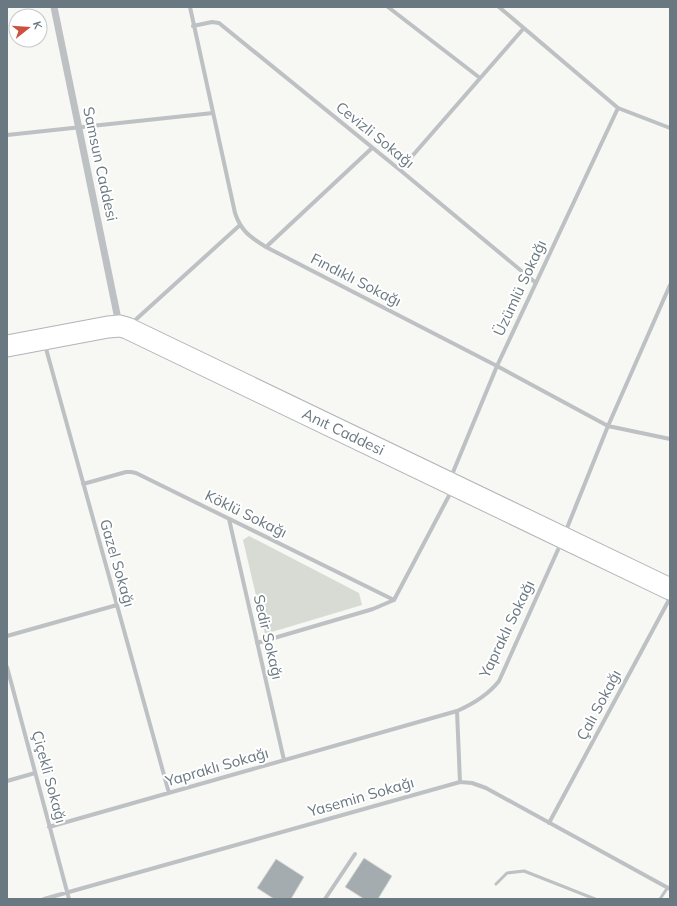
<svg xmlns="http://www.w3.org/2000/svg" width="677" height="906" viewBox="0 0 677 906" font-family="Mulish,sans-serif">
<style>
.green{fill:#d7dbd4}
.building{fill:#a4acb0;stroke:#d8d8d7}
.lines{fill:none;stroke-linecap:round;stroke-linejoin:round}
.secondary-casing{stroke:#afb5b8;stroke-width:23}
.service{stroke:#bdc1c4;stroke-width:3}
.minor{stroke:#bdc1c4;stroke-width:4}
.tertiary{stroke:#bdc1c4;stroke-width:7}
.secondary{stroke:#fff;stroke-width:21}
.labels{text-anchor:middle;stroke-width:4;stroke-linejoin:round;paint-order:stroke}
.street-label{font-size:15px;fill:#6a7981;stroke:#fff}
</style>
<rect width="100%" height="100%" fill="#f7f7f4"/>
<path class="green" d="M249,536L359,593L362,605L265,634L243,540Z"/>
<path class="building" d="M364,858L392,876L378,899H364L345,887Z
M276,859L304,877L291,899H274L257,888Z"/>
<g class="lines">
<g class="secondary-casing">
<g id="secondary">
<path id="s1" d="M7,346L108,327L120,326L127,328L670,589"/>
</g>
</g>
<path class="service" d="M496,884L507,873L524,871L595,899
M660,899L668,887"/>
<path class="minor" d="M190,7L235,213C241,231 250,237 266,247L497,366L608,426L670,439
M388,7L480,78
M499,7L618,108L670,128
M193,26L212,22L219,23L400,170L536,283
M7,135L213,113
M400,170L524,28
M266,247L372,148
M132,323L240,225
M45,345L169,793
M451,477L497,366L618,108
M83,484L126,472H131L136,473L394,600
M229,519L284,760
M565,533L608,426L670,285
M394,600L452,490
M7,636L117,605
M257,643L373,609L394,600
M7,667L69,899
M457,711L460,782
M7,781L35,773
M549,823L670,598
M49,827L457,711C473,704 488,695 499,681L561,543
M44,899L460,782L472,783L486,788L670,889
M325,899L355,854"/>
<path class="tertiary" d="M54,7L119,324"/>
<use href="#secondary" class="secondary"/>
</g>
<g class="labels">
<g class="street-label">
<text transform="translate(375 135) rotate(39)" y="5">Cevizli Sokağı</text>
<text transform="translate(100 164) rotate(78)" y="5">Samsun Caddesi</text>
<text transform="translate(356 280) rotate(27)" y="5">Fındıklı Sokağı</text>
<text transform="translate(520 288) rotate(-65)" y="5">Üzümlü Sokağı</text>
<text dy="5" stroke="none"><textPath href="#s1" startOffset="362">Anıt Caddesi</textPath></text>
<text transform="translate(246 514) rotate(26)" y="5">Köklü Sokağı</text>
<text transform="translate(117 563) rotate(74)" y="5">Gazel Sokağı</text>
<text transform="translate(507 629) rotate(-64)" y="5">Yapraklı Sokağı</text>
<text transform="translate(268 637) rotate(77)" y="5">Sedir Sokağı</text>
<text transform="translate(599 705) rotate(-62)" y="5">Çalı Sokağı</text>
<text transform="translate(217 767) rotate(-16)" y="5">Yapraklı Sokağı</text>
<text transform="translate(49 777) rotate(75)" y="5">Çiçekli Sokağı</text>
<text transform="translate(361 797) rotate(-16)" y="5">Yasemin Sokağı</text>
</g>
</g>
<rect width="677" height="906" fill="none" stroke="#6a7981" stroke-width="16"/>
<g transform="translate(28 28) rotate(73)"><circle r="19" fill="#ffffff" stroke="#c3c9cd"/>
<path d="M0-3L7 15L0 10L-7 15Z" fill="#cc513f"/>
<text y="-6" font-size="11" font-weight="bold" text-anchor="middle" fill="#6a7981">K</text>
</g>
</svg>
